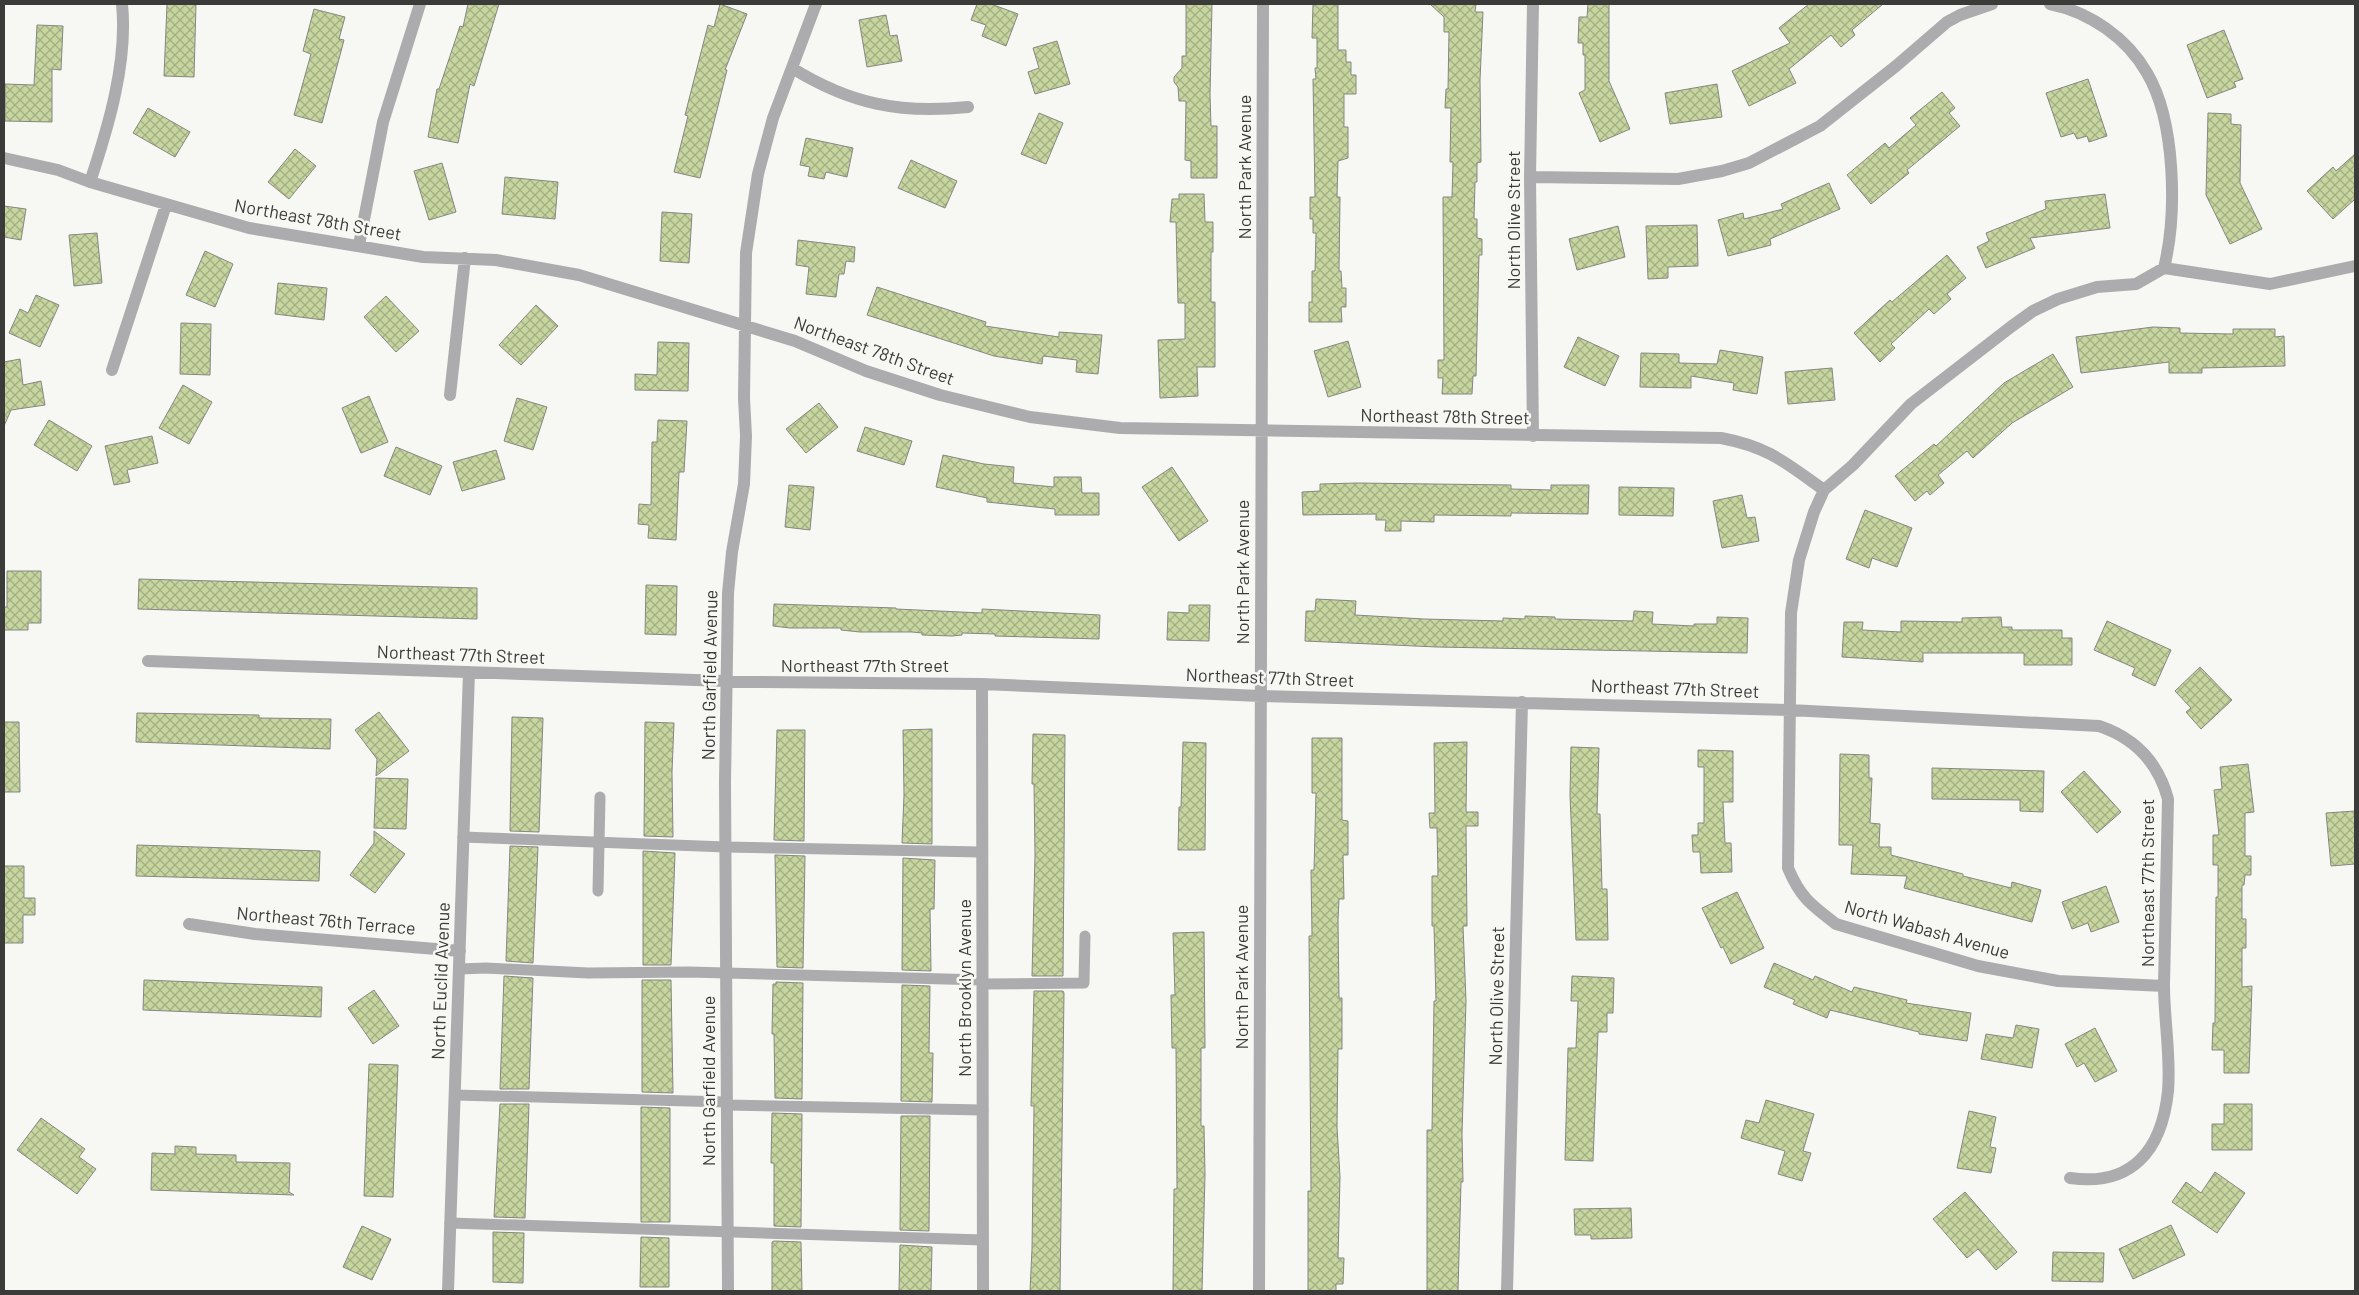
<svg xmlns="http://www.w3.org/2000/svg" width="2359" height="1295" viewBox="0 0 2359 1295" font-family="Barlow,sans-serif">
<style>
.building{fill:url(#building-cross-hatch);stroke:#868782}
.lines{fill:none;stroke-linecap:round;stroke-linejoin:round}
.service{stroke:#acacaf;stroke-width:11}
.minor{stroke:#acacaf;stroke-width:12}
.labels{text-anchor:middle;stroke-width:5;stroke-linejoin:round;paint-order:stroke}
.street-label{font-size:18px;fill:#3b3c3a;stroke:#f7f8f3}
</style>
<defs>
<pattern id="building-cross-hatch" width="8" height="8" patternUnits="userSpaceOnUse" patternTransform="scale(1.25)"><rect width="8" height="8" fill="#c7d59f"/><path d="M0 0l8 8M0 8l8-8" fill="none" stroke="#a3ae83"/></pattern>
</defs>
<rect width="100%" height="100%" fill="#f7f8f3"/>
<path class="building" d="M167,4H196L194,77L164,76Z
M468,4H499L474,86L470,84L458,143L428,137L437,89H439L460,26L463,27Z
M720,4L747,14L725,70H727L700,178L674,172L688,116L685,115L708,25L714,27Z
M977,4H991L1018,14L1006,46L982,36L986,25L971,20Z
M1186,4H1212L1210,95L1211,126H1217V178H1191V161L1185,160L1186,101H1179L1178,87L1174,82V77L1182,68V56H1186Z
M1313,4H1338V50H1346V62H1351V75H1356V94H1344V127H1348V158L1338,161L1337,197H1340L1339,271H1341L1342,288H1346V307H1341L1342,322H1309V302H1312V271H1315L1316,233H1313V219H1310V197H1315L1313,79H1316L1315,68H1317V38H1312Z
M1430,4H1476L1475,12H1483L1480,80L1481,162L1477,163V182H1475L1474,219H1477V238L1482,239V255H1479L1476,376H1473L1472,394H1442L1443,378H1438V360H1444L1443,197H1452L1453,162H1450L1451,108H1445L1446,89H1448L1449,32H1444V17Z
M1588,4H1609V81L1630,129L1600,142L1579,93L1585,90V55H1583V43H1578L1579,17H1587Z
M1809,4H1883L1852,30L1855,35L1841,47L1831,35L1789,69L1796,83L1749,106L1732,71L1790,43L1779,28Z
M314,9L345,17L339,39L344,40L322,123L294,115L311,54L303,51Z
M886,15L890,36L897,35L902,61L867,67L859,20Z
M37,25L63,26L61,70L52,69V122L5,121V84L34,85Z
M2224,30L2243,79L2234,82L2236,87L2207,98L2187,45Z
M1057,41L1070,84L1035,94L1028,72L1039,68L1033,48Z
M2088,79L2107,136L2089,142L2087,136L2077,139L2074,133L2061,137L2046,93Z
M1717,84L1722,117L1670,124L1665,93Z
M1942,92L1955,108L1949,113L1960,126L1907,170L1909,173L1871,204L1847,175L1885,143L1889,148L1916,125L1910,118Z
M148,108L190,132L175,157L133,133Z
M1039,113L1063,123L1046,164L1021,154Z
M2208,113L2231,114V124L2241,125L2240,183L2262,229L2230,244L2206,195Z
M806,138L853,148L847,177L826,172L824,179L808,176L810,167L800,165Z
M295,149L316,166L289,199L268,182Z
M2355,154V199L2333,219L2307,191L2333,167L2336,171Z
M911,160L957,181L945,208L898,188Z
M442,163L456,212L429,220L414,171Z
M505,177L558,182L555,219L502,214Z
M1829,183L1840,209L1770,239L1771,245L1728,256L1718,220L1743,213L1744,219L1783,209L1781,204Z
M1179,194H1204L1205,222H1213V252H1211V302H1215V367H1197L1198,396L1160,398L1158,340L1185,339V303H1178L1176,222H1170L1172,199H1179Z
M2105,194L2110,228L2030,238L2035,248L1986,268L1977,247L1989,241L1986,233L2046,209L2045,201Z
M4,206L26,209L21,240L4,237Z
M662,212L692,214L689,263L660,261Z
M1697,225L1698,266L1668,267V278L1648,279L1646,226Z
M1618,226L1625,257L1577,270L1569,239Z
M97,233L102,283L74,286L69,235Z
M798,240L855,247L854,262L846,261L844,274H839L836,297L806,294L809,267L796,265Z
M205,251L233,264L215,307L186,295Z
M1947,255L1966,278L1947,294L1951,299L1934,314L1929,309L1891,344L1895,348L1880,362L1854,333L1890,300L1892,302Z
M278,283L327,288L324,320L275,314Z
M877,287L986,322L985,326L1059,337V332L1102,335L1098,374L1076,372L1077,360L1043,356L1042,364L994,356L867,315Z
M36,295L59,305L40,347L9,333L20,309L28,313Z
M386,296L419,331L396,352L364,317Z
M536,305L558,326L521,365L499,345Z
M181,323L211,324L210,375L180,374Z
M2153,327L2180,328V333L2233,334V329H2275V337L2284,336L2285,366L2202,368V373H2169V362L2081,373L2076,337Z
M1578,337L1619,356L1605,386L1564,367Z
M1348,341L1361,387L1328,397L1314,351Z
M658,342L689,343L688,391L635,390V374L657,375Z
M1720,350L1763,357L1757,394L1733,390L1734,383L1691,376V388L1640,387L1641,353L1679,354V363L1717,364Z
M2053,354L2073,387L2012,423L1973,458L1967,451L1938,475L1944,483L1930,495L1927,491L1915,501L1895,476L1934,444L1936,446L2004,383Z
M20,359L23,385L41,381L45,405L11,410L4,426V362Z
M1832,368L1835,400L1788,404L1785,372Z
M183,385L212,402L189,444L159,428Z
M369,396L388,442L361,453L342,408Z
M517,398L547,407L533,450L504,441Z
M819,403L838,427L806,453L786,429Z
M49,420L92,446L77,471L34,445Z
M658,420L687,421L684,472H679L676,540L648,538L649,525L638,524L639,504L651,505L652,442H657Z
M865,427L912,441L904,465L857,451Z
M152,436L158,463L127,470L130,482L114,485L105,446Z
M396,447L442,466L430,495L384,476Z
M496,450L505,479L462,491L453,462Z
M943,455L984,464L1014,467L1013,483L1054,487V477H1081L1082,493H1099V515H1055V509L987,502V498L936,487Z
M1172,467L1208,521L1179,541L1142,487Z
M1357,483L1511,485V489L1551,490V485H1589L1588,514L1511,513V516L1434,515V522L1401,521V531H1385L1386,520H1376V514L1303,515L1302,492L1320,491V484Z
M789,485L814,487L810,530L785,527Z
M1619,487L1674,488L1673,516L1619,515Z
M1742,495L1747,518L1755,517L1759,541L1722,548L1713,501Z
M1865,510L1912,528L1897,567L1872,558L1869,568L1846,559Z
M7,571H41V623H28V630H4V607H7Z
M139,579L477,588V619L138,609Z
M646,585L677,586L676,635L645,634Z
M1316,599L1356,601L1355,615L1424,619L1503,621V618L1525,619V616L1555,617V619L1633,621L1634,611L1653,612L1652,624L1694,626V624H1717V617L1748,618L1747,653L1437,647L1305,641L1306,611H1315Z
M774,604L896,608V609L982,613V609L1100,615L1099,639L995,636V634L962,633V635L952,636L922,635V633L912,632H860L841,630V628H790L773,626Z
M1189,605H1210L1209,641L1167,640L1168,612L1189,613Z
M2001,617L2002,627H2012V630H2062V638H2072V665H2024V653H1923V662L1842,657L1844,622H1863L1862,630L1901,632V621L1962,622V618Z
M2107,621L2171,650L2155,686L2132,675L2135,668L2094,650Z
M2200,667L2232,700L2201,729L2186,712L2191,708L2175,691Z
M379,712L409,751L376,776L377,759L355,730Z
M137,713L259,715V718L331,719L330,749L136,742Z
M512,717L543,718L539,832L510,831Z
M4,722H19L20,792H4Z
M645,722L674,723L672,772L673,837L644,836Z
M932,729V844L902,843L904,795L903,730Z
M777,730H805L804,841L774,840Z
M1033,734L1065,735L1063,976H1032L1035,855L1034,784H1032Z
M1312,738H1342V820L1348,821V855H1343L1344,899H1339L1338,920L1339,998H1342V1049H1338L1337,1127L1340,1177L1338,1258H1344L1343,1284H1336V1291H1308V1191H1311L1309,936H1312L1311,870H1314L1316,793H1312Z
M1183,742L1206,743L1205,850H1178L1179,807H1181Z
M1467,742L1466,812H1478V826H1466L1467,926H1463L1466,1001L1462,1134L1463,1182H1461L1458,1291H1427V1130H1432L1434,1001H1436L1434,926H1432V876H1438L1437,828H1430L1429,813H1435L1434,743Z
M1571,747L1599,748L1597,814H1600L1602,889H1607L1608,940H1576L1570,795Z
M1698,750L1733,751V802H1723L1725,843H1731L1732,872L1701,873L1700,852H1693L1692,835H1698V823H1704V767H1698Z
M1840,754L1869,755V778H1872L1870,823L1880,824L1879,847H1891V855L1963,874V876L2011,888L2012,882L2041,890L2032,922L1904,888L1907,876L1851,874L1853,845H1839Z
M2248,764L2254,812L2245,813V856H2251V875H2245L2244,885H2242V919H2246V948H2242V987L2252,986L2249,1073H2224V1050H2212L2213,1023H2215L2216,897H2218V865H2213V835H2219L2214,790L2222,789L2220,767Z
M1932,768L2044,771L2043,812L2020,811V800L1932,799Z
M2084,771L2121,812L2097,833L2061,792Z
M376,778L408,779L406,829L374,828Z
M2355,811V864L2331,866L2326,813Z
M374,831L405,854L375,893L350,875L374,843Z
M137,845L320,851L319,881L136,876Z
M510,846L538,847L533,963L506,961Z
M643,851L675,853L671,965H643Z
M775,855L805,856L803,968L777,967Z
M903,858L935,860L934,909H930L931,971L902,970Z
M4,866H24V898H35V915H23V943H4Z
M2106,886L2119,922L2091,932L2088,923L2072,929L2062,902Z
M1737,892L1764,948L1731,964L1723,947L1721,948L1702,908Z
M1204,932L1205,1048H1201V1126H1204L1205,1174L1202,1291H1173L1174,1189H1177L1176,1048H1172L1171,995H1175L1173,933Z
M1774,963L1813,980L1815,976L1852,992L1854,987L1907,1000L1906,1003L1971,1013L1967,1041L1919,1034V1032L1830,1010L1827,1018L1793,1004L1795,1000L1764,987Z
M504,976L533,978L529,1089H500Z
M1572,976L1614,978L1613,1013H1607V1032H1598L1593,1161L1565,1160L1568,1048H1576L1578,1001H1571Z
M144,980L322,987L321,1017L143,1010Z
M642,980H671L673,1093L642,1092Z
M776,982L803,983L802,1099L775,1098L774,1034H772L773,984H776Z
M902,985L930,986L929,1053H933L932,1102L901,1101Z
M374,990L399,1026L373,1044L348,1008Z
M1034,991H1063L1064,993L1060,1291H1030L1032,1249L1034,1106H1031Z
M2016,1025L2039,1029L2032,1068L1981,1059L1986,1034L2013,1038Z
M2095,1028L2117,1071L2095,1082L2084,1063L2077,1067L2065,1044Z
M369,1064L398,1065L393,1197L364,1196Z
M1766,1100L1814,1114L1803,1151L1811,1153L1802,1181L1778,1174L1785,1151L1741,1138L1746,1120L1759,1123Z
M500,1104H529L525,1218L494,1217Z
M2224,1104H2252V1150H2212V1124H2224Z
M641,1107L670,1108V1222H641Z
M1969,1111L1996,1117L1990,1147L1996,1148L1991,1173L1957,1168Z
M772,1113L802,1114L801,1227L774,1226V1163H771Z
M901,1116H930L929,1231L900,1230Z
M41,1118L85,1149L79,1157L96,1169L77,1194L17,1150Z
M175,1146L196,1147V1154L236,1155V1162L290,1163L289,1192L294,1195L151,1190L152,1153L175,1154Z
M2215,1172L2245,1193L2217,1233L2172,1202L2186,1182L2201,1193Z
M1965,1192L2017,1252L1996,1270L1978,1249L1967,1258L1933,1219Z
M1631,1208L1632,1238L1591,1239V1235H1575L1574,1209Z
M2171,1225L2185,1255L2133,1279L2119,1249Z
M362,1226L391,1239L372,1280L343,1267Z
M493,1232L524,1233L523,1283L493,1282Z
M641,1237L669,1238V1287H640Z
M774,1241L801,1242L802,1291H772V1242Z
M900,1245L932,1247L931,1291H899Z
M2053,1252L2104,1253L2103,1282L2052,1281Z"/>
<g class="lines">
<path class="service" d="M463,837L726,847L982,852
M598,891L600,797
M459,969L486,968L588,973L689,972L982,980
M982,984L1084,983L1085,936
M455,1095L727,1102
M727,1105L983,1110
M450,1223L983,1240"/>
<path class="minor" d="M1533,4L1530,177L1533,436
M2050,4C2090,12 2127,38 2147,73C2176,122 2177,215 2164,268
M792,68C850,104 900,114 968,107
M4,158L58,170L90,182L249,228L423,257L496,260L579,275L795,341L866,371L940,395L1030,417L1120,428L1721,438C1769,447 1786,463 1824,490
M1530,177L1678,179L1722,171L1749,163L1820,126L1896,66L1947,22L1960,15L1992,4
M90,182C108,128 128,62 122,4
M359,245L383,122L420,4
M112,370L166,205
M450,395L465,258
M148,661L753,682L982,684L1260,696L1790,710L2099,726C2135,738 2158,762 2168,799C2167,861 2165,923 2164,985C2164,1020 2171,1056 2168,1091C2162,1150 2132,1187 2070,1178
M982,684L983,1291
M189,924L255,934L460,951
M2164,986L2058,981L1978,966L1836,924C1811,905 1800,897 1788,868L1791,613L1799,560L1814,512L1824,490L1853,465L1911,404L2012,326L2033,311L2058,299L2097,287L2136,284L2164,268L2270,284L2355,266
M448,1291L469,672
M728,1291L725,782L728,593L732,552L744,484L746,436L744,398L746,253L758,174L773,118L816,4
M1259,1291L1263,4
M1507,1291L1522,702"/>
</g>
<g class="labels">
<g class="street-label">
<text transform="translate(1245 167) rotate(-90)" y="6">North Park Avenue</text>
<text transform="translate(318 220) rotate(10)" y="6">Northeast 78th Street</text>
<text transform="translate(1514 220) rotate(-90)" y="6">North Olive Street</text>
<text transform="translate(874 351) rotate(20)" y="6">Northeast 78th Street</text>
<text transform="translate(1445 417) rotate(1)" y="6">Northeast 78th Street</text>
<text transform="translate(1243 572) rotate(-90)" y="6">North Park Avenue</text>
<text transform="translate(461 655) rotate(2)" y="6">Northeast 77th Street</text>
<text x="865" y="672">Northeast 77th Street</text>
<text transform="translate(710 675) rotate(-89)" y="6">North Garfield Avenue</text>
<text transform="translate(1270 678) rotate(2)" y="6">Northeast 77th Street</text>
<text transform="translate(1675 689) rotate(2)" y="6">Northeast 77th Street</text>
<text transform="translate(2148 883) rotate(-90)" y="6">Northeast 77th Street</text>
<text transform="translate(326 921) rotate(5)" y="6">Northeast 76th Terrace</text>
<text transform="translate(1927 930) rotate(16)" y="6">North Wabash Avenue</text>
<text transform="translate(1242 977) rotate(-90)" y="6">North Park Avenue</text>
<text transform="translate(441 981) rotate(-88)" y="6">North Euclid Avenue</text>
<text transform="translate(965 988) rotate(-90)" y="6">North Brooklyn Avenue</text>
<text transform="translate(1497 996) rotate(-89)" y="6">North Olive Street</text>
<text transform="translate(709 1081) rotate(-90)" y="6">North Garfield Avenue</text>
</g>
</g>
<rect width="2359" height="1295" fill="none" stroke="#3b3c3a" stroke-width="10"/>
</svg>
